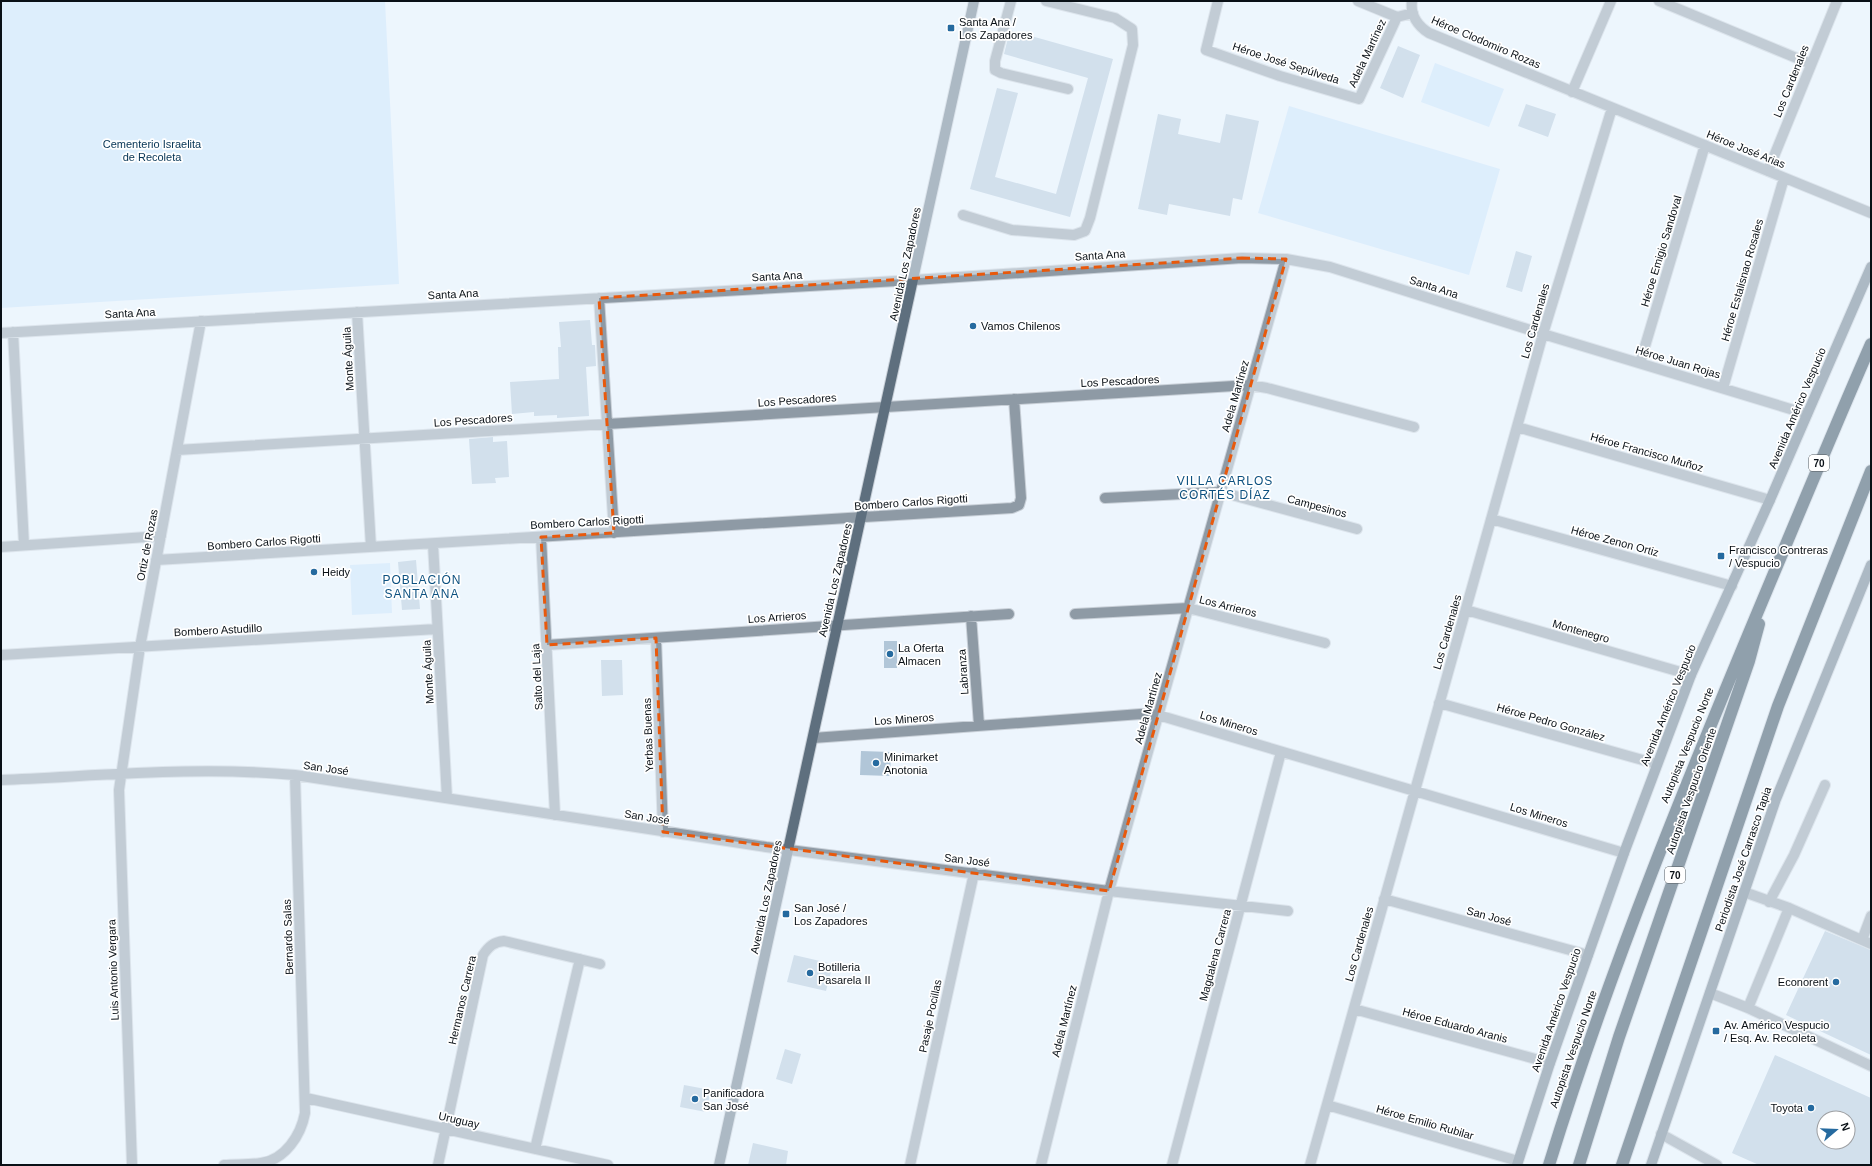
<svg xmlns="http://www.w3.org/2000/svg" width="1872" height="1166" viewBox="0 0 1872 1166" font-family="Helvetica,sans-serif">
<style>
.green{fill:#cbe4fb}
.building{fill:#b1c6d8;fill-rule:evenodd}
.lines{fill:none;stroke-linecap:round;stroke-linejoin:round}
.service-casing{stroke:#c9d0d8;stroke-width:12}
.minor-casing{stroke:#c9d0d8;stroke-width:12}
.secondary-casing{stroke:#c9d0d8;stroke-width:12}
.motorway-casing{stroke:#c9d0d8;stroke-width:14}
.service{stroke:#8e9aa5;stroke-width:10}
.minor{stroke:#8e9aa5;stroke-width:10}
.secondary{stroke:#5e6f7e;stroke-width:10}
.motorway{stroke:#21384b;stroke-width:12}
.marked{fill:none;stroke:#e8590c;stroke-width:3;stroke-dasharray:8 5;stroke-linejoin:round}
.poi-dot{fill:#256a9f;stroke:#fff;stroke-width:1.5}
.labels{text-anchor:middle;stroke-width:3.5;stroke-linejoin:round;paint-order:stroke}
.shield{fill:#fff;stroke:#53585c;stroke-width:1}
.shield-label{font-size:10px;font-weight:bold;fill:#091016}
.poi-label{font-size:11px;fill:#091016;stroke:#fff;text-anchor:start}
.street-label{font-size:11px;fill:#091016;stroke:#fff}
.park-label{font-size:11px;fill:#033253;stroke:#fff}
.neighbourhood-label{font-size:12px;letter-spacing:1px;fill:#0c507f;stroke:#fff}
</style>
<rect width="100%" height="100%" fill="#edf5fd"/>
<path class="green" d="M1,1H385L399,284L1,308Z
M1435,63L1504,89L1489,127L1421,102Z
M1289,106L1500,169L1469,275L1258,213Z
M390,563L392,613L352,615L350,565Z"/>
<path class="building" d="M1010,30L1113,59L1070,217L970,189L997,88L1018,93L995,177L1056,194L1088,78L1004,54Z
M1398,46L1420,55L1403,98L1380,88Z
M1526,104L1556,114L1548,137L1518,126Z
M1158,114L1181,119L1178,134L1220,143L1226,114L1259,121L1242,200L1233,198L1230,216L1169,204L1167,215L1138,209Z
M1516,251L1532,256L1522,292L1506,287Z
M590,320L592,345H595L596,366L586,367L589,416L557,418V415L534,416V412L512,414L510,382L559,379L558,347H561L559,322Z
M493,437V442L507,441L509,477L495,478L496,483L472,484L469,439Z
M416,560L420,609L402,610L398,562Z
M884,641H897V668H884Z
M601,660H622L623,695L602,696Z
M861,751L891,752L890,776L860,775Z
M1825,931L1871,950V1055L1786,1015Z
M794,955L833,964L826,991L787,982Z
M785,1049L801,1054L792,1084L776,1079Z
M1775,1055L1871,1098V1165H1759L1732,1153ZM1824,1118H1848V1142H1824Z
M684,1085L711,1090L706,1112L680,1107Z
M753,1143L788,1151L786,1165H748Z"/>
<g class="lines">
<g class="service-casing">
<path id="service" d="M1011,1L995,61V70L1001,73L1068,89
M963,215L1012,230L1074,235L1085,231L1090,218L1133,45L1132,29L1115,18L1046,1
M1769,902L1794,855L1825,785
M1789,908L1871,944
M1862,940L1871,916
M1710,993L1748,1008L1789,908L1744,892
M1748,1008L1871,1066
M1661,1134L1717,1165"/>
</g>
<g class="minor-casing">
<path id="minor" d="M1218,1L1206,50L1280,76L1359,99L1397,17
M1358,1L1397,17L1413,13
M1412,1C1410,15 1418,26 1429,33L1871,213
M1659,1L1811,64
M1572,92L1611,1
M1768,171L1837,1
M599,298L614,533
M357,312L371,547
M13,332L24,545
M1,333L914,280L1242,258L1286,259L1330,267L1543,334L1807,414
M1640,363L1705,145
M1723,388L1784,178
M1517,427L1770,500
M177,450L1250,385L1267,388L1414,427
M1105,498L1221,492L1357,529
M1491,519L1732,586
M541,537L555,815
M433,544L447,798
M1,547L161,536
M156,560L1012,508L1019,505L1021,498L1014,399
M1466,610L1691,675
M1075,614L1188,608L1325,643
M971,616L979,725
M656,638L663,832
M547,645L1009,614
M1,655L437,629
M1439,703L1657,764
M813,738L1141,714L1158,715L1624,853
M1,780C99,776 198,766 295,775L766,847L1109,891L1288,911
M1384,899L1588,955
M1354,1009L1550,1063
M306,1098L608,1165
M1327,1105L1518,1161
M535,1149L580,959
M132,1165L119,790L140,647L201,321
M224,1165C236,1164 249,1165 261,1163C285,1160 301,1135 305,1113L295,775
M438,1165L483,955C489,946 494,942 504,941L600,964
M910,1165L974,873
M1041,1165L1109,891L1286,259
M1172,1165L1281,752
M1310,1165L1543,334L1612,108"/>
</g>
<g class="secondary-casing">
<path id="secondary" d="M719,1165L974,1
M1517,1165L1550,1063L1624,853L1691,675L1770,500L1871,267
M1651,1165L1776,799L1871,565"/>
</g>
<g class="motorway-casing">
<path id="motorway" d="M1549,1165C1610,967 1689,776 1769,585C1803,504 1836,424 1871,344
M1579,1165L1619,1037L1749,661L1759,624
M1622,1165L1778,706L1871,471"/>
</g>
<use href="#service" class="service"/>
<use href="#minor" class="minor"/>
<use href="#secondary" class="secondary"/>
<use href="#motorway" class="motorway"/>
</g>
<path d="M0 0H1872V1166H0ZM1242,258L1286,259L1109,891L663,832L656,638L547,645L541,537L614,533L599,298Z" fill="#edf5fd" fill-opacity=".55" fill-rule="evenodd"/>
<path class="marked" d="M1242,258L1286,259L1109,891L663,832L656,638L547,645L541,537L614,533L599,298Z"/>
<g class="poi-dot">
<rect x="947" y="24" width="8" height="8" rx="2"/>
<circle cx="973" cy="326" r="4"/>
<rect x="1717" y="552" width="8" height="8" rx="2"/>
<circle cx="314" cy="572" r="4"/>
<circle cx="890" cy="654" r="4"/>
<circle cx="876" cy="763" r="4"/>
<rect x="782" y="910" width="8" height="8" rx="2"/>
<circle cx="810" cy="973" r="4"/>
<circle cx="1836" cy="982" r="4"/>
<rect x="1712" y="1027" width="8" height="8" rx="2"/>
<circle cx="695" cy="1099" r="4"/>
<circle cx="1811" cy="1108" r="4"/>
</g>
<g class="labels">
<g class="shield">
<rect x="1809" y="455" width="20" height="16" rx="3"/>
<rect x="1665" y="867" width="20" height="16" rx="3"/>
</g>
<g class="shield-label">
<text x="1819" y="467">70</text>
<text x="1675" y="879">70</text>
</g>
<g class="poi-label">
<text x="959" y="26">Santa Ana /<tspan x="959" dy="13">Los Zapadores</tspan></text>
<text x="981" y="330">Vamos Chilenos</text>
<text x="1729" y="554">Francisco Contreras<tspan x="1729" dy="13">/ Vespucio</tspan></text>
<text x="322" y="576">Heidy</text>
<text x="898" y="652">La Oferta<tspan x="898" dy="13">Almacen</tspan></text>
<text x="884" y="761">Minimarket<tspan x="884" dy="13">Anotonia</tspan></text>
<text x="794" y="912">San José /<tspan x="794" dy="13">Los Zapadores</tspan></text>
<text x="818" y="971">Botilleria<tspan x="818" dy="13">Pasarela II</tspan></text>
<text x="1828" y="986" text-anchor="end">Econorent</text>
<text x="1724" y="1029">Av. Américo Vespucio<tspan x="1724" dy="13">/ Esq. Av. Recoleta</tspan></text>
<text x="703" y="1097">Panificadora<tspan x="703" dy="13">San José</tspan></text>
<text x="1803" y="1112" text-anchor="end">Toyota</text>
</g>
<g class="street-label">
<text transform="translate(1486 42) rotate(23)" y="4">Héroe Clodomiro Rozas</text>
<text transform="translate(1367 53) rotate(-65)" y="4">Adela Martínez</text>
<text transform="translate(1286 63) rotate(18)" y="4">Héroe José Sepúlveda</text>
<text transform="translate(1791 81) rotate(-68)" y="4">Los Cardenales</text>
<text transform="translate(1746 149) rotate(22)" y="4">Héroe José Arias</text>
<text transform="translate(1661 251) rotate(-73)" y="4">Héroe Emigio Sandoval</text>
<text transform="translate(1100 255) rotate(-4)" y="4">Santa Ana</text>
<text transform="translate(905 264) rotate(-78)" y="4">Avenida Los Zapadores</text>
<text transform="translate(777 276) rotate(-3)" y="4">Santa Ana</text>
<text transform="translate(1742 280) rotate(-74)" y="4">Héroe Estalisnao Rosales</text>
<text transform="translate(1434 287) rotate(18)" y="4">Santa Ana</text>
<text transform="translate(453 294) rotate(-3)" y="4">Santa Ana</text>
<text transform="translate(130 313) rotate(-3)" y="4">Santa Ana</text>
<text transform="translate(1535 321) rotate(-74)" y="4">Los Cardenales</text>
<text transform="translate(348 359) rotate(-93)" y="4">Monte Águila</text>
<text transform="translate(1678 362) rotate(17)" y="4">Héroe Juan Rojas</text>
<text transform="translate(1120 381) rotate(-3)" y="4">Los Pescadores</text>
<text transform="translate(1235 396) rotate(-74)" y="4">Adela Martínez</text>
<text transform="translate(797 400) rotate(-4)" y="4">Los Pescadores</text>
<text transform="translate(1797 408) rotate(-67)" y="4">Avenida Américo Vespucio</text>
<text transform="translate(473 420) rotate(-4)" y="4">Los Pescadores</text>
<text transform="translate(1647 452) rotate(16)" y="4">Héroe Francisco Muñoz</text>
<text transform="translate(911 502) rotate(-4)" y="4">Bombero Carlos Rigotti</text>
<text transform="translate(1317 506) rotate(15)" y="4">Campesinos</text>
<text transform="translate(587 522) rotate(-3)" y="4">Bombero Carlos Rigotti</text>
<text transform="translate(1615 541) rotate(15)" y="4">Héroe Zenon Ortiz</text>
<text transform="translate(264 542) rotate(-4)" y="4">Bombero Carlos Rigotti</text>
<text transform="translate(147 545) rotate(-79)" y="4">Ortiz de Rozas</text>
<text transform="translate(835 580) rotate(-77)" y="4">Avenida Los Zapadores</text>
<text transform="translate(1228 606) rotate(14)" y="4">Los Arrieros</text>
<text transform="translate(777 617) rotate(-4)" y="4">Los Arrieros</text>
<text transform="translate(218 630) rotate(-3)" y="4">Bombero Astudillo</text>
<text transform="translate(1581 631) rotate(16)" y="4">Montenegro</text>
<text transform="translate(1447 632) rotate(-74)" y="4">Los Cardenales</text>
<text transform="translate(428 672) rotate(-93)" y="4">Monte Águila</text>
<text transform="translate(963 672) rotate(-94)" y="4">Labranza</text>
<text transform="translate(537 677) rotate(-93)" y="4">Salto del Laja</text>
<text transform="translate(1668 705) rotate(-68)" y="4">Avenida Américo Vespucio</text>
<text transform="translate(1148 708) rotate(-74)" y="4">Adela Martínez</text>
<text transform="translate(904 719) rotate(-4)" y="4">Los Mineros</text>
<text transform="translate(1551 722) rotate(16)" y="4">Héroe Pedro González</text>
<text transform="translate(1229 723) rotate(17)" y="4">Los Mineros</text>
<text transform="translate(648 735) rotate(-92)" y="4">Yerbas Buenas</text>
<text transform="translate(1687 745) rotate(-68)" y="4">Autopista Vespucio Norte</text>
<text transform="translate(326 768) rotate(8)" y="4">San José</text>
<text transform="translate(1691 791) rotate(-71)" y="4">Autopista Vespucio Oriente</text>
<text transform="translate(1539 815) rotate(17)" y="4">Los Mineros</text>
<text transform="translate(647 817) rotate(9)" y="4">San José</text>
<text transform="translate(1743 859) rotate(-71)" y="4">Periodista José Carrasco Tapia</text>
<text transform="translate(967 860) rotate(7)" y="4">San José</text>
<text transform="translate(766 897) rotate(-78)" y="4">Avenida Los Zapadores</text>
<text transform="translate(1489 916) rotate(15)" y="4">San José</text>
<text transform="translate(288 937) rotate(-92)" y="4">Bernardo Salas</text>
<text transform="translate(1359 944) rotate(-74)" y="4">Los Cardenales</text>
<text transform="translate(1215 955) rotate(-75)" y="4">Magdalena Carrera</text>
<text transform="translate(113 970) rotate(-92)" y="4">Luis Antonio Vergara</text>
<text transform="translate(462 1000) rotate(-77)" y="4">Hermanos Carrera</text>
<text transform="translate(1556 1010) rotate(-71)" y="4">Avenida Américo Vespucio</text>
<text transform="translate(930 1016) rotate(-78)" y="4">Pasaje Pocillas</text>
<text transform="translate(1064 1021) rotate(-76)" y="4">Adela Martínez</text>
<text transform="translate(1455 1025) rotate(15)" y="4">Héroe Eduardo Aranis</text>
<text transform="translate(1573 1049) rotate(-71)" y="4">Autopista Vespucio Norte</text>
<text transform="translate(459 1120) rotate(13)" y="4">Uruguay</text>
<text transform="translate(1425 1122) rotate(16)" y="4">Héroe Emilio Rubilar</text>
</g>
<g class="park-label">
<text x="152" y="148">Cementerio Israelita<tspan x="152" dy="13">de Recoleta</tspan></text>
</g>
<g class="neighbourhood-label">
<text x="1225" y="485">VILLA CARLOS<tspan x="1225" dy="14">CORTÉS DÍAZ</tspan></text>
<text x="422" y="584">POBLACIÓN<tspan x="422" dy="14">SANTA ANA</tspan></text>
</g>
</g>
<rect width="1872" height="1166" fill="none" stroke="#091016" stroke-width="4"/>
<g transform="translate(1836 1130) rotate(71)"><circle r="19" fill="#ffffff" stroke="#9d9fa2"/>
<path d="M0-3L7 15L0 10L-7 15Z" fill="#256a9f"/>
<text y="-6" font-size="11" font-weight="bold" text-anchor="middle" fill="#091016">N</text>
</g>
</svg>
